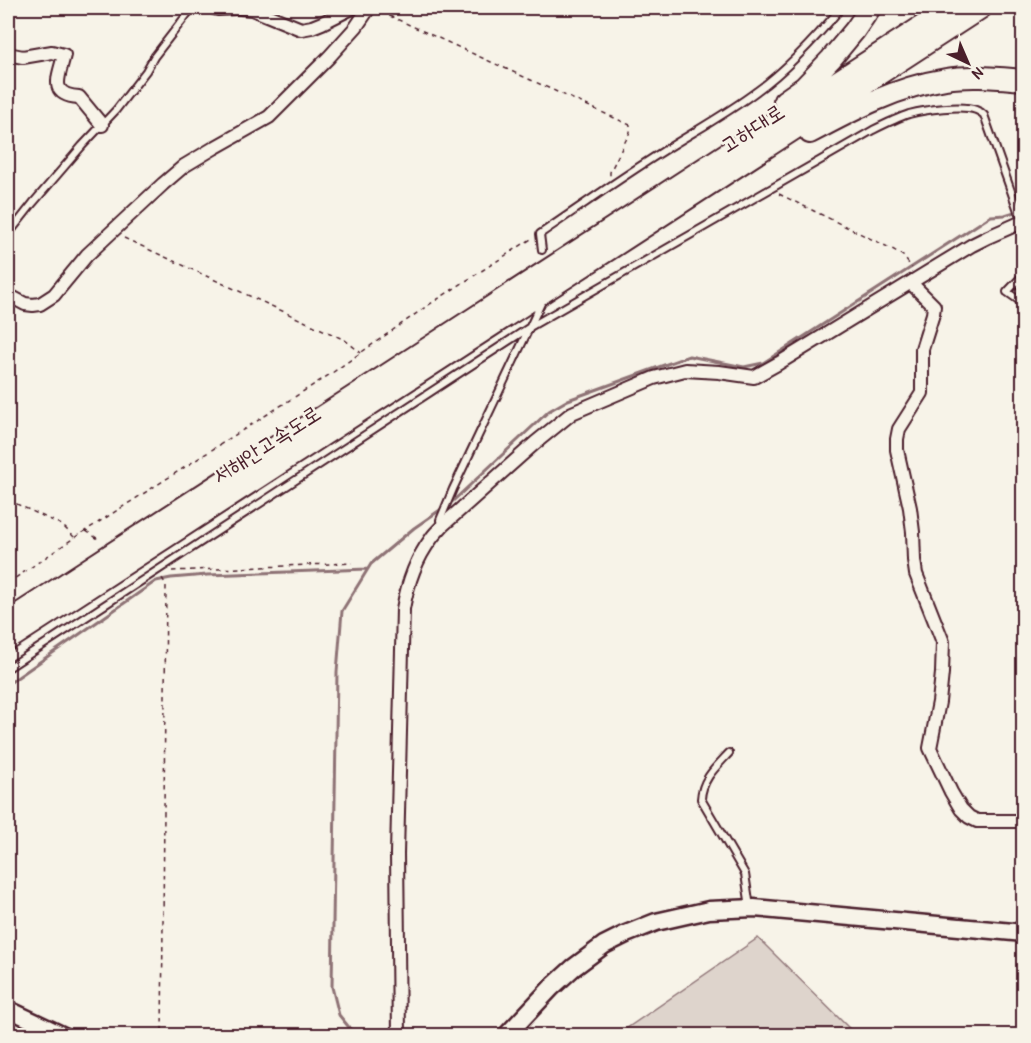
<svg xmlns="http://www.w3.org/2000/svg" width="1031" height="1043" viewBox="0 0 1031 1043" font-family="'Patrick Hand','Poor Story',sans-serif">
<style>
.green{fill:#ded4cc;stroke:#947a7c;stroke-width:1.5}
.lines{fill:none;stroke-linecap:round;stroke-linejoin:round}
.stream{stroke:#8e7275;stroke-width:3}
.service-casing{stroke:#4a1f2b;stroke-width:10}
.minor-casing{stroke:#4a1f2b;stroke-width:16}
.tertiary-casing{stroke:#4a1f2b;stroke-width:20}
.secondary-casing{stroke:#4a1f2b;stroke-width:21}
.trunk-casing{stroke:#4a1f2b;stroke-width:24}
.path{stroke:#4a1f2b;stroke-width:1.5;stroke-dasharray:4.5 4.5;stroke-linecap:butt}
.service{stroke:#f7f3e8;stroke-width:6}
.minor{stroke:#f7f3e8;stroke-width:12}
.tertiary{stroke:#f7f3e8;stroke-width:15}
.secondary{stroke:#f7f3e8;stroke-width:16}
.trunk{stroke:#f7f3e8;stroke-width:20}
.labels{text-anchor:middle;stroke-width:5;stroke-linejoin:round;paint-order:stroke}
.street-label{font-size:22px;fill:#4a1f2b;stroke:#f7f3e8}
</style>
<rect width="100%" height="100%" fill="#f7f3e8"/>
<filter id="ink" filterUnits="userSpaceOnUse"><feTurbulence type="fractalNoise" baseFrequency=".0167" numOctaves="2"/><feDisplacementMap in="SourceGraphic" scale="12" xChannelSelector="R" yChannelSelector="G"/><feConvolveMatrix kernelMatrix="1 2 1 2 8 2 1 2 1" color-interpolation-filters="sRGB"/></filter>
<g filter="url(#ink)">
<path class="green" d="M758,938L856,1035H617Z"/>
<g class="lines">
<path class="stream" d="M8,684L156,581L171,578L207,575L368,569
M356,1036L339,1015L332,987L337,672L342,611L371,564L414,528L453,501L549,411L568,400L689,356L744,367L763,363L991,216L1005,215L1024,209"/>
<g class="service-casing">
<path id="service" d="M8,238L11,231L33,203L82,146L116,110L146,71L154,57L192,8
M542,250L540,234C581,206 622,177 665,150C695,131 728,113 757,91C789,68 816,38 841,8
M1024,274L1007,292L1024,304
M441,525L440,520L453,489L543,299
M8,668L530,327L873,130C885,124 897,118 909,114C924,110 962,104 976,110C979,111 982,113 984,115L1022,222
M729,753C716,767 702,779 701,799L745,874L750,907"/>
</g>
<g class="minor-casing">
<path id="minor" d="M214,8L218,9L235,8
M240,8L252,9L301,29L312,27L322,23L352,8
M8,54L23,57L52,52L64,55C59,77 48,95 79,97L102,125
M911,283L934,306L933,314L922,349V393L899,429L897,439V450L910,508L913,532L914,560L916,574L943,642L942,673L939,702L930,748L951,792L961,809L969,817L977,821H1024
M8,295L25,304L33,305L40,304L54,295L87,255L163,184L184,166L214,148L269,117L329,57L356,27L369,8
M399,1036L397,854L403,609C407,586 416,559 431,539C434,534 439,530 443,525L535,443L572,413L654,378L685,370L719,372L754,377L779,363L972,245L988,237L1022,222L1024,228"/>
</g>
<g class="tertiary-casing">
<path id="tertiary" d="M8,1009L65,1036"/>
</g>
<g class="secondary-casing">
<path id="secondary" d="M506,1036L551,988L573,968L604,945L626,934L656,922L709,910L754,908L1024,933"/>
</g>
<g class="trunk-casing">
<path id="trunk" d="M784,101L804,87L831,59L855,30L870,8
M810,133C853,110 896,87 946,79C971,75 998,78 1024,80
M8,621L950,8
M8,640L981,8"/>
</g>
<path class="path" d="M381,12L630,125V132L610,172V177
M779,194L894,250L903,256L912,268
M124,238L345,340L361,353
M8,500L62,525L74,537
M86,531L98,539
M172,571L352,563
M162,578L166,585L162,1036
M8,583L74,538L332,373L427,306L531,239"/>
<use href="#service" class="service"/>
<use href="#minor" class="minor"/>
<use href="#tertiary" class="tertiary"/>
<use href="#secondary" class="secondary"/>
<use href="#trunk" class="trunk"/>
</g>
</g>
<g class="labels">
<g class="street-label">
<text transform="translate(752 128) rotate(-33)" y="8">고하대로</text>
<text transform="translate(266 444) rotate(-33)" y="8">서해안고속도로</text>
</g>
</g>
<rect width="1031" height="1043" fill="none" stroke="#f7f3e8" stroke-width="30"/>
<rect x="15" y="15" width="1001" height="1013" fill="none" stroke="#4a1f2b" stroke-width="2" filter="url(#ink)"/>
<g transform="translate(968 63) rotate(136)" stroke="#f7f3e8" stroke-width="4.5" paint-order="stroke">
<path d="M0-4.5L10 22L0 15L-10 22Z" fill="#4a1f2b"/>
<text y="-9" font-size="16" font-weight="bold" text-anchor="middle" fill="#4a1f2b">N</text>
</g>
</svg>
